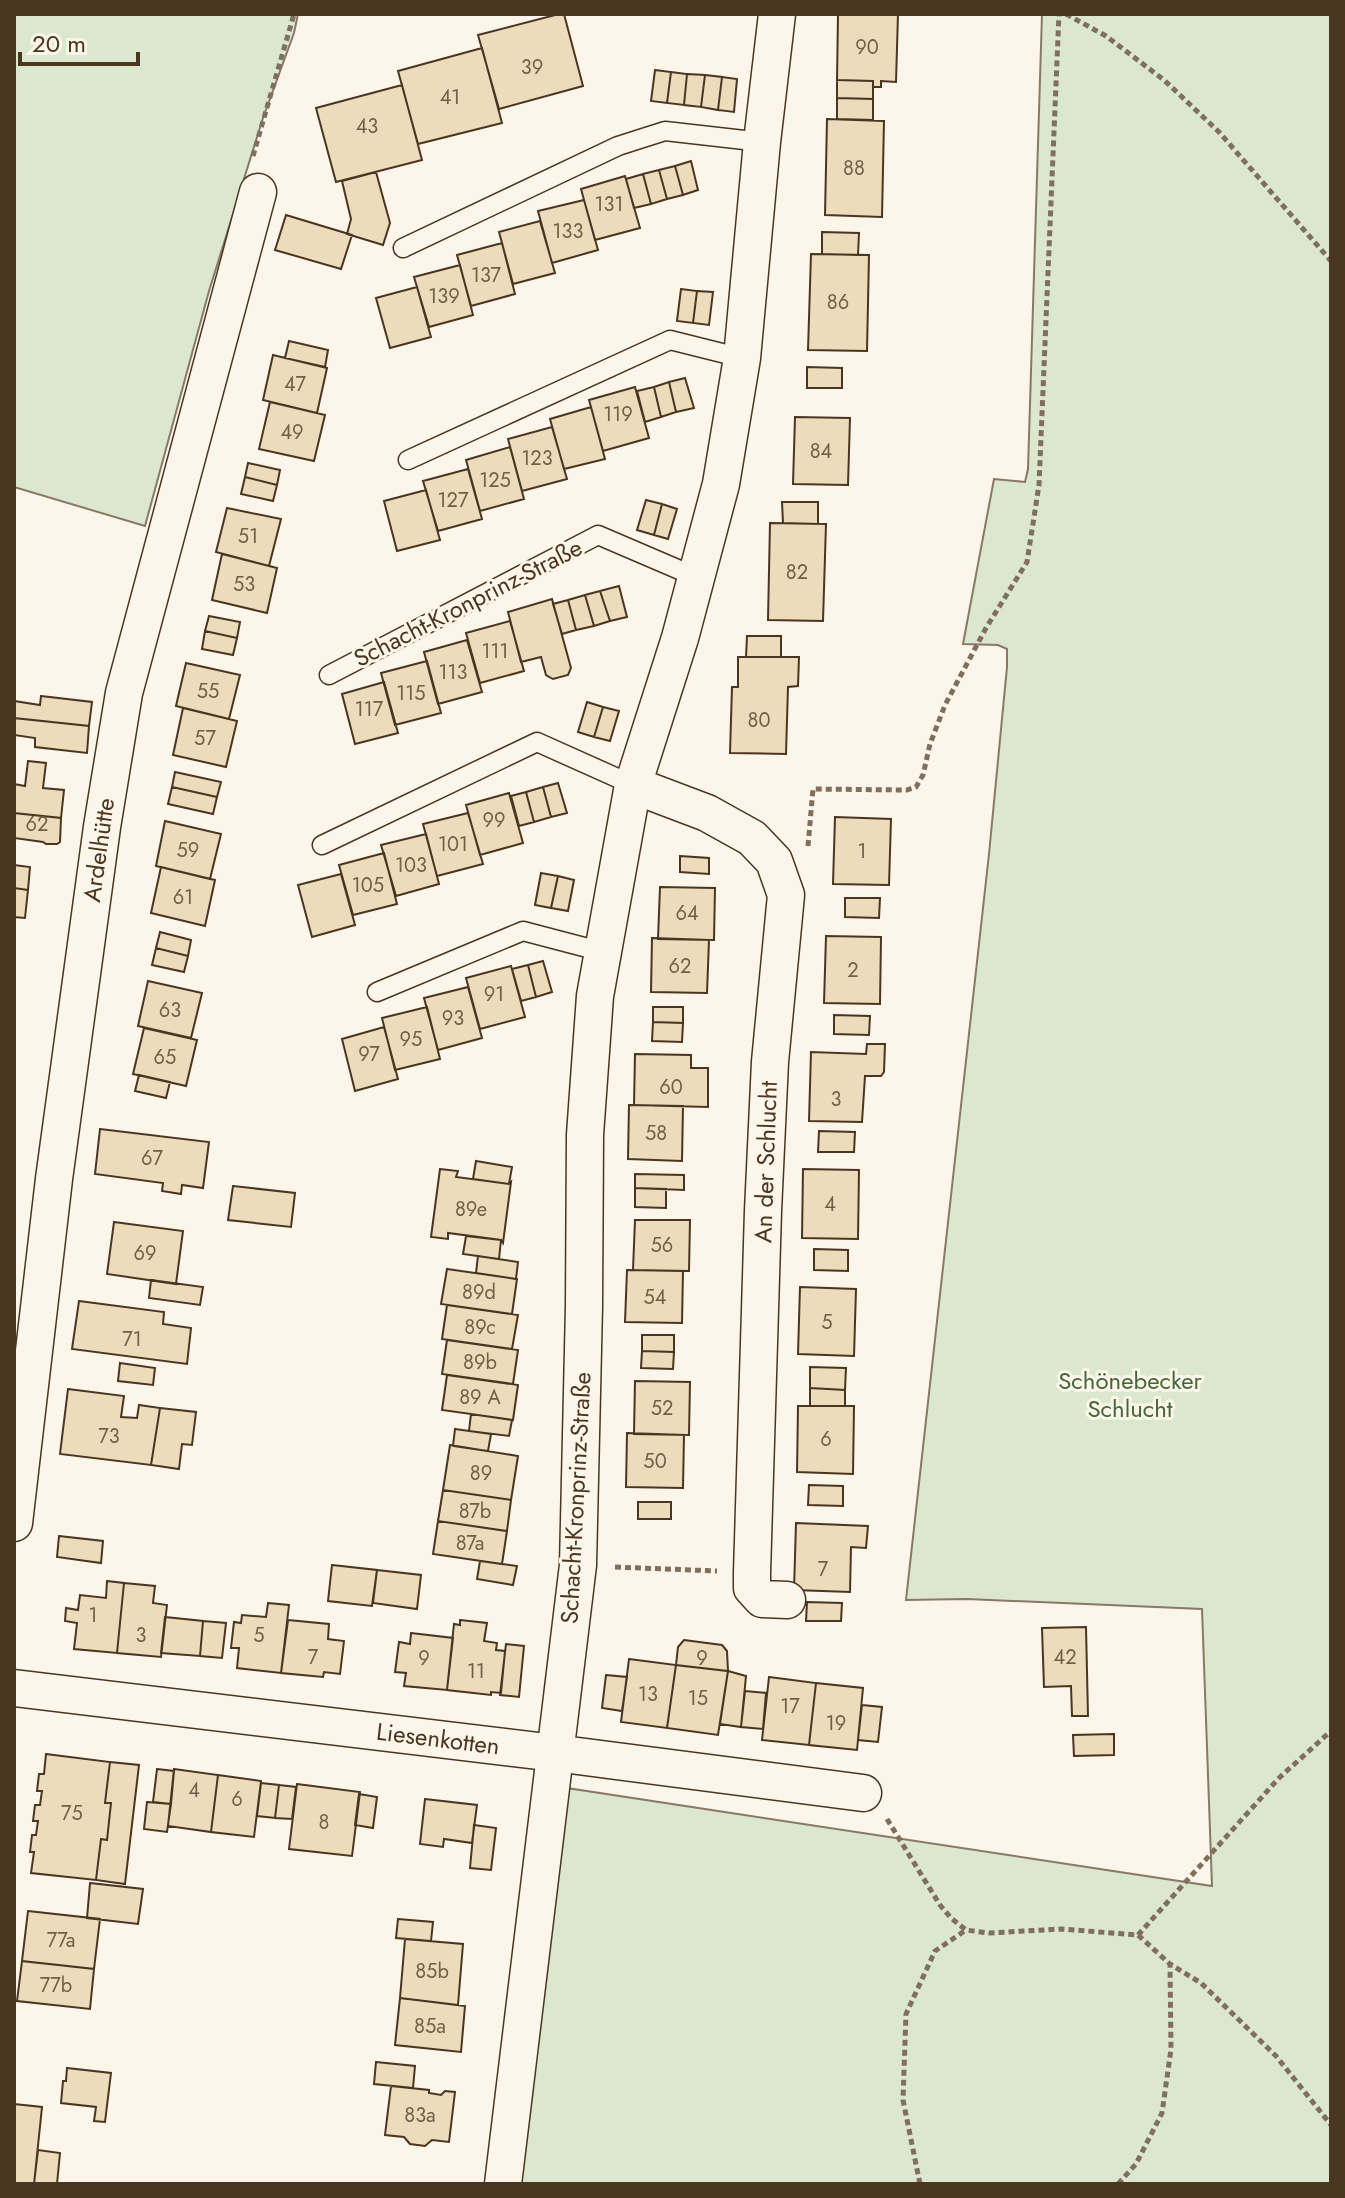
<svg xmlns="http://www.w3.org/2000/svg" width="1345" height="2198" viewBox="0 0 1345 2198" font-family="Jost,sans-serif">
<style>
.green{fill:#dce7d0;stroke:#887966;stroke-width:2}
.building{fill:#ecdcbc;stroke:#4a3520;stroke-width:2}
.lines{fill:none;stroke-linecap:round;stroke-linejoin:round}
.lane-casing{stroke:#4a3520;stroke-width:21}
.street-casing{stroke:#4a3520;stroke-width:39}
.path{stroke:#7f6f5c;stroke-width:5;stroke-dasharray:6 4;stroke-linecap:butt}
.lane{stroke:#fbf6e9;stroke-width:18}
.street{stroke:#fbf6e9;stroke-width:36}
.labels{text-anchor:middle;stroke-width:6;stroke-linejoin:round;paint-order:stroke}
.number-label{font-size:20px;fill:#725f47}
.street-label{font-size:24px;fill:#4a3520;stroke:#fbf6e9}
.park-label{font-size:24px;fill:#436837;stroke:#fbf6e9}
</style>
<rect width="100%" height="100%" fill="#fbf6e9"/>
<path class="green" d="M14,14H298L294,33L263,118L209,291L145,526L14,487Z
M1042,14H1331V2184H521L560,1787L1212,1886L1202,1609L967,1599L906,1600L989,854L1007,667V649L998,645L963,644L994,479L1025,482L1028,469Z"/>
<path class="building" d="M559,14H564L583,86L499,109L478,35Z
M838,14H898L896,82L881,81V87H873V81L837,80Z
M482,48L502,123L418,144L398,71Z
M655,70L671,72L667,103L651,101Z
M671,72L687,74L684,105L667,103Z
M687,74L705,75L701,107L684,105Z
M705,75L722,77L718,110L701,107Z
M722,77L737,79L734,112L718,110Z
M837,80L873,81V99L837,98Z
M402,85L422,160L336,182L316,108Z
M837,98L873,99V120L837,119Z
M827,119L884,121L882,217L825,215Z
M691,161L698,190L683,195L675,166Z
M675,166L683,195L667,199L659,170Z
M659,170L667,199L651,204L643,174Z
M376,172L390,223L383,245L347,234L351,219L342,181Z
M643,174L651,204L634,208L626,179Z
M625,176L640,228L595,240L581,189Z
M584,200L598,250L552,263L538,211Z
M286,215L352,235L341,269L275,250Z
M540,221L555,273L513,284L499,232Z
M822,232L859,233L858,255L822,254Z
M502,243L515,294L471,306L457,255Z
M811,254L869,255L867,351L808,350Z
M460,265L473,315L429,327L414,277Z
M417,287L431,337L390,348L376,298Z
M681,289L697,291L693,323L677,321Z
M697,291L713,292L709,325L693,323Z
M289,341L328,350L325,367L285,358Z
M273,355L327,368L317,413L263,400Z
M807,367L842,368V388H807Z
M685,378L694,408L676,412L669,382Z
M669,382L676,412L661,417L654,387Z
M635,387L649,438L603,451L589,400Z
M654,387L661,417L645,422L637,391Z
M270,402L325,415L314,461L259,449Z
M591,407L605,459L564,469L550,419Z
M795,417L850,418L848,485L793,484Z
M552,427L567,479L522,491L508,439Z
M510,447L524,499L480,511L466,460Z
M248,463L280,470L277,485L245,477Z
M468,469L482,519L438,531L423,481Z
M245,477L277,485L273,501L241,494Z
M426,490L440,540L397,551L384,501Z
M646,500L662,504L654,535L637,530Z
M782,502H818V524L783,523Z
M662,504L677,509L668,539L654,535Z
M227,508L281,519L269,566L216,552Z
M770,523L826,524L823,621L768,620Z
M222,554L277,568L267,613L212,600Z
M619,586L627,617L610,621L600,591Z
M600,591L610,621L594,626L585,595Z
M585,595L594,626L576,630L568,600Z
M552,599L571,668L568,675L553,679L546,675L541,657L521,662L508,612Z
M568,600L576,630L562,634L553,604Z
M209,616L240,622L237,638L205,631Z
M510,621L524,671L480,683L466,633Z
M205,631L237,638L233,655L202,649Z
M747,636H781V657H746Z
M467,640L482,692L438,704L424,652Z
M738,657H799L798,686L788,687L786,754L730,753L732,687H738Z
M427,661L441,713L395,725L381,673Z
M186,663L240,675L229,719L176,706Z
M384,682L398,733L355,744L342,694Z
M41,696L92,702L89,726L14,718V701L40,705Z
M587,702L603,707L594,737L578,732Z
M603,707L619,711L610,741L594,737Z
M183,708L237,721L226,767L173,755Z
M14,718L89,726L87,753L35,747V738L14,735Z
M28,761L46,763L43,788L64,790L61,818L14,813V784L25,786Z
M175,772L221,782L217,797L172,787Z
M558,783L567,813L551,817L543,787Z
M172,787L217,797L213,814L168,804Z
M543,787L551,817L534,822L526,792Z
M526,792L534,822L519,826L511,796Z
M509,793L523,843L480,855L466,805Z
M14,813L61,818L60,842L57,844H46L43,842L14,838Z
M468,813L483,864L437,876L423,824Z
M835,817L891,819L889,885L833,884Z
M165,821L221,834L210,879L156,866Z
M426,834L439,884L396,896L381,845Z
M384,853L397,904L353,915L339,865Z
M680,856L709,858V874L680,872Z
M14,865L30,867L28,890L14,888Z
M161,867L215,880L205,926L151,913Z
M541,873L558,876L551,908L535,905Z
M341,874L355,925L312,937L298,885Z
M558,876L574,880L568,911L551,908Z
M660,887L715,888L714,940L658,939Z
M14,888L28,890L25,918L14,917Z
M845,898H880L879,918L845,917Z
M160,932L191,940L188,956L156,948Z
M826,936L881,937L880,1004L824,1003Z
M652,938L709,940L707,993L651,992Z
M156,948L188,956L184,972L152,965Z
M543,961L552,992L536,997L528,965Z
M528,965L536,997L521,1001L512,969Z
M511,966L525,1017L480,1029L466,978Z
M148,981L202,993L191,1038L138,1026Z
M468,987L482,1038L438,1050L424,998Z
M427,1007L440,1059L395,1070L382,1018Z
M653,1007H683V1023L653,1022Z
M834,1015L870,1016L869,1035L834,1034Z
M653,1022L683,1023L682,1042L652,1041Z
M384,1027L398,1079L355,1091L342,1039Z
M144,1028L197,1040L186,1086L133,1074Z
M867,1044H885L884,1072L881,1076H865L862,1122L809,1121L811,1052L866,1054Z
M635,1054L691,1055V1068H708V1107L634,1105Z
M139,1075L170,1082L166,1098L135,1091Z
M629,1105L683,1106L682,1161L628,1159Z
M100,1129L209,1142L203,1188L182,1185L181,1194L162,1191L163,1183L95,1174Z
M819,1131L855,1132L854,1152H818Z
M476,1161L512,1167L509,1184L473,1179Z
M440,1169L458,1171L456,1177L509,1184L511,1182L503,1243L501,1240L448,1233V1239L431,1237Z
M803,1169L859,1170L858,1239L802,1238Z
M635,1174L684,1175V1190L635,1188Z
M233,1186L295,1193L291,1227L228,1220Z
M635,1188L666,1189V1208L635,1207Z
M635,1220H690L689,1271L633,1270Z
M114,1222L183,1231L176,1284L107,1274Z
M466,1236L501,1240L499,1259L463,1254Z
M814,1249L848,1250V1271L814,1270Z
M478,1256L518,1262L516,1279L476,1273Z
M447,1269L517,1279L512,1314L441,1304Z
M627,1270L683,1271L682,1323L625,1322Z
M151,1280L203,1287L200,1305L149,1298Z
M800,1287L856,1289L854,1356L798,1354Z
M79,1301L164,1312L163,1324L191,1328L187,1364L72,1349Z
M447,1305L518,1315L512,1349L442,1339Z
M642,1335H674V1352L642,1351Z
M447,1340L518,1350L513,1384L442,1374Z
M642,1351L674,1352L673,1369L641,1368Z
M120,1363L155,1368L153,1385L118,1381Z
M810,1367L846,1368L845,1390L810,1388Z
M447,1375L518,1385L513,1420L442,1410Z
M635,1381L690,1382L689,1435L634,1434Z
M810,1388L845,1390V1406H810Z
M68,1389L124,1396L121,1417L137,1418L139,1405L160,1408L151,1465L60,1454Z
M798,1406H854L853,1474L797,1472Z
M160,1408L196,1412L192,1445L182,1444L179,1469L151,1465Z
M471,1414L512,1420L509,1436L469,1431Z
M455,1429L491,1434L488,1451L453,1446Z
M627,1433L684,1435L683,1488L626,1487Z
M450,1445L518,1456L511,1500L443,1490Z
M809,1485L843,1486V1506L808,1505Z
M443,1490L511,1500L507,1531L438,1521Z
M638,1502H671V1519H638Z
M438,1521L507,1531L502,1564L433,1554Z
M796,1523L868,1526L866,1548L851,1547L850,1592L794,1590Z
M59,1536L103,1541L101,1563L57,1557Z
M480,1561L517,1566L513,1585L477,1579Z
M332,1565L377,1570L372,1606L328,1601Z
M377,1570L421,1575L417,1609L373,1603Z
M107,1581L124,1583L117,1653L74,1649L77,1623L65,1621L66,1608L78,1610L80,1595L106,1598Z
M124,1583L155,1586L153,1603L167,1605L161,1657L117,1653Z
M807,1602L842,1603L841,1621H806Z
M268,1603L289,1605L281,1673L237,1668L239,1648H231L234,1622L241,1623L242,1615L266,1617Z
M165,1617L203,1621L200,1656L161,1653Z
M288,1620L329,1624L328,1639L344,1641L340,1674L324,1672L323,1677L281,1673Z
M460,1620L487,1623L484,1641L497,1643L496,1650L505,1651L501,1693L491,1692V1695L447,1690L454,1624L460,1625Z
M203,1621L226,1623L222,1658L200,1656Z
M1086,1627L1088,1716H1072L1071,1686L1044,1687L1042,1628Z
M411,1633L453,1638L447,1690L404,1686L406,1673L395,1672L399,1642L410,1644Z
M684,1640L722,1645L727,1651L728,1671L676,1665L678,1647Z
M506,1644L524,1646L519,1697L500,1695Z
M629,1659L676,1665L667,1728L621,1722Z
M676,1665L728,1671L718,1735L667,1728Z
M728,1671L746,1676L741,1727L720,1724Z
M606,1675L627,1677L622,1711L602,1708Z
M769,1677L816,1683L809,1745L762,1740Z
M816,1683L863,1688L857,1750L809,1745Z
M745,1691L766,1693L763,1729L741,1727Z
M862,1705L882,1707L878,1742L858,1740Z
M1114,1734V1755L1074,1756L1073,1735Z
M46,1754L110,1762L105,1803H111L107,1840L101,1839L96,1880L31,1873L34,1852H30L32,1835H36L38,1821H33L35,1805H40L42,1791H37L39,1774H44Z
M110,1762L139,1765L125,1884L96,1880L101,1839L107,1840L111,1803H105Z
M157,1769L174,1771L171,1804L153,1802Z
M174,1769L218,1775L211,1832L168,1826Z
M218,1775L261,1781L254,1837L211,1832Z
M261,1783L279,1785L275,1818L257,1816Z
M297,1784L360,1792L352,1856L289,1849Z
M279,1785L296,1787L292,1819L275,1818Z
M359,1794L377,1797L373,1828L355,1825Z
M425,1799L477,1805L472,1843L444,1839L443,1847L420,1844Z
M147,1802L171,1804L167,1832L144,1829Z
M474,1825L496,1828L491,1870L470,1868Z
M90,1883L143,1889L138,1924L87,1918Z
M28,1911L100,1919L94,1969L22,1961Z
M398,1919L433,1922L431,1941L396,1938Z
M405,1939L463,1944L458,2005L400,1998Z
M22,1961L94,1969L90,2009L17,2001Z
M400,1998L465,2006L461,2052L395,2045Z
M376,2062L415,2066L413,2088L374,2084Z
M67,2068L111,2073L105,2122L94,2121L96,2107L61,2103L63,2081H66Z
M391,2086L429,2090V2093L441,2095L445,2091L455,2092L449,2142L432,2140L425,2146L410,2144L404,2137L385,2135Z
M14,2104L42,2107L34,2184H14Z
M38,2150L60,2153L57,2184H34Z"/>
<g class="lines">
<g class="lane-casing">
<path id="lane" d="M403,248L618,146L665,131L762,142
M408,460L670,340L742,358
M329,675L598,535L696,577
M322,845L537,742L633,785
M377,992L523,931L603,952"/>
</g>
<g class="street-casing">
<path id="street" d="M633,785L707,813L752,838L774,861L786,895L770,1062L763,1211L752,1573V1588L762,1599L787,1600
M14,1523L54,1179L102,827L124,693L258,192
M14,1688L555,1753L863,1793
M503,2184L578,1565L584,1306L585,1135L595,996L633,785L680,638L721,484L742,358L762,142L777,14"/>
</g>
<path class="path" d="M1066,14L1106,36L1164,80L1219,132L1331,261
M253,156L294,14
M808,846L813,789L907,790L916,787L923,775L930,744L945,705L986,628L1027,562L1039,485L1059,14
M615,1567L717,1571
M887,1819L940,1905L951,1918L966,1930L989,1933L1061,1929L1138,1935L1170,1964L1201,1983L1276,2056L1331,2125
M1138,1935L1279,1778L1331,1731
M920,2184L903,2100L906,2014L935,1951L966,1930
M1118,2184L1136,2164L1162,2113L1171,2049L1170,1964"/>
<use href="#lane" class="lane"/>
<use href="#street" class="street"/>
</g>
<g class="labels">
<g class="number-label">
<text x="867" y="54">90</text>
<text x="532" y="74">39</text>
<text x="450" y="104">41</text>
<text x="367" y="133">43</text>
<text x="854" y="175">88</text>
<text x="609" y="211">131</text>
<text x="568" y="238">133</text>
<text x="486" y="282">137</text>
<text x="444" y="303">139</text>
<text x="838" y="309">86</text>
<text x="295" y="391">47</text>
<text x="618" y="421">119</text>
<text x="292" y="439">49</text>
<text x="821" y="458">84</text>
<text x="537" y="465">123</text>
<text x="495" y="487">125</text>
<text x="453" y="507">127</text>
<text x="248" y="543">51</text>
<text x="797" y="579">82</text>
<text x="244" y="591">53</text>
<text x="495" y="658">111</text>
<text x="453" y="679">113</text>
<text x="208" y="698">55</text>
<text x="411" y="700">115</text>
<text x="369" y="716">117</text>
<text x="759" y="727">80</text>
<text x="205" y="745">57</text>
<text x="494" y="827">99</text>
<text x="37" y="831">62</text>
<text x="453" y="851">101</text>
<text x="188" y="857">59</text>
<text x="862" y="858">1</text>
<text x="411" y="872">103</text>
<text x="368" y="892">105</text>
<text x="183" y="904">61</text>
<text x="687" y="920">64</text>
<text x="680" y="973">62</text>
<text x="853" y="977">2</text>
<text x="494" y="1001">91</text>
<text x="170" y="1017">63</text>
<text x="453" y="1025">93</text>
<text x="411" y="1046">95</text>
<text x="369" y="1061">97</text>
<text x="165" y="1064">65</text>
<text x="671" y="1094">60</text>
<text x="836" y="1106">3</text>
<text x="656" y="1140">58</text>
<text x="152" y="1165">67</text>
<text x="830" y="1211">4</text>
<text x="471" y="1216">89e</text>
<text x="662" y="1252">56</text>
<text x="145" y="1260">69</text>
<text x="479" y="1299">89d</text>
<text x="655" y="1304">54</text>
<text x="827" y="1329">5</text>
<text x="480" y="1334">89c</text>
<text x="132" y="1346">71</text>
<text x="480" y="1369">89b</text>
<text x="480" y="1404">89 A</text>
<text x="662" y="1415">52</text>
<text x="109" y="1443">73</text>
<text x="826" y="1446">6</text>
<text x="655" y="1468">50</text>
<text x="481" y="1480">89</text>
<text x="475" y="1518">87b</text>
<text x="470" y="1550">87a</text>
<text x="823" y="1576">7</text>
<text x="93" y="1622">1</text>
<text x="141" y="1642">3</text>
<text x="259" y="1642">5</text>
<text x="313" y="1664">7</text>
<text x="1065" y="1664">42</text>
<text x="424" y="1665">9</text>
<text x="702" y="1665">9</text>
<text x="476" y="1678">11</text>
<text x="648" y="1701">13</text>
<text x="698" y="1705">15</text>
<text x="790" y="1713">17</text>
<text x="836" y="1730">19</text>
<text x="194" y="1797">4</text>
<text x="237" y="1806">6</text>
<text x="72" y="1820">75</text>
<text x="324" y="1829">8</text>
<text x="61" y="1947">77a</text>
<text x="432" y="1978">85b</text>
<text x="56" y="1992">77b</text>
<text x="430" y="2033">85a</text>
<text x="420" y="2122">83a</text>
</g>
<g class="street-label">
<text transform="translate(468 603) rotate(-27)" y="8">Schacht-Kronprinz-Straße</text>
<text transform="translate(99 850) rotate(-82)" y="8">Ardelhütte</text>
<text transform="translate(766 1162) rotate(-88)" y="8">An der Schlucht</text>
<text transform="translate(576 1498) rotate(-87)" y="8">Schacht-Kronprinz-Straße</text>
<text transform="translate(438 1739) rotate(7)" y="8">Liesenkotten</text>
</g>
<g class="park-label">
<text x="1130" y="1389">Schönebecker<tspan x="1130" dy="28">Schlucht</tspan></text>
</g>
</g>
<rect width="1345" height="2198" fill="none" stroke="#4a3520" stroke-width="32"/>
<path d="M20 52v12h118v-12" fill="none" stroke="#4a3520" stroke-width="4"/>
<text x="32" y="52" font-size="24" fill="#4a3520" stroke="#fbf6e9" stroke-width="6" paint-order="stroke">20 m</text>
</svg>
